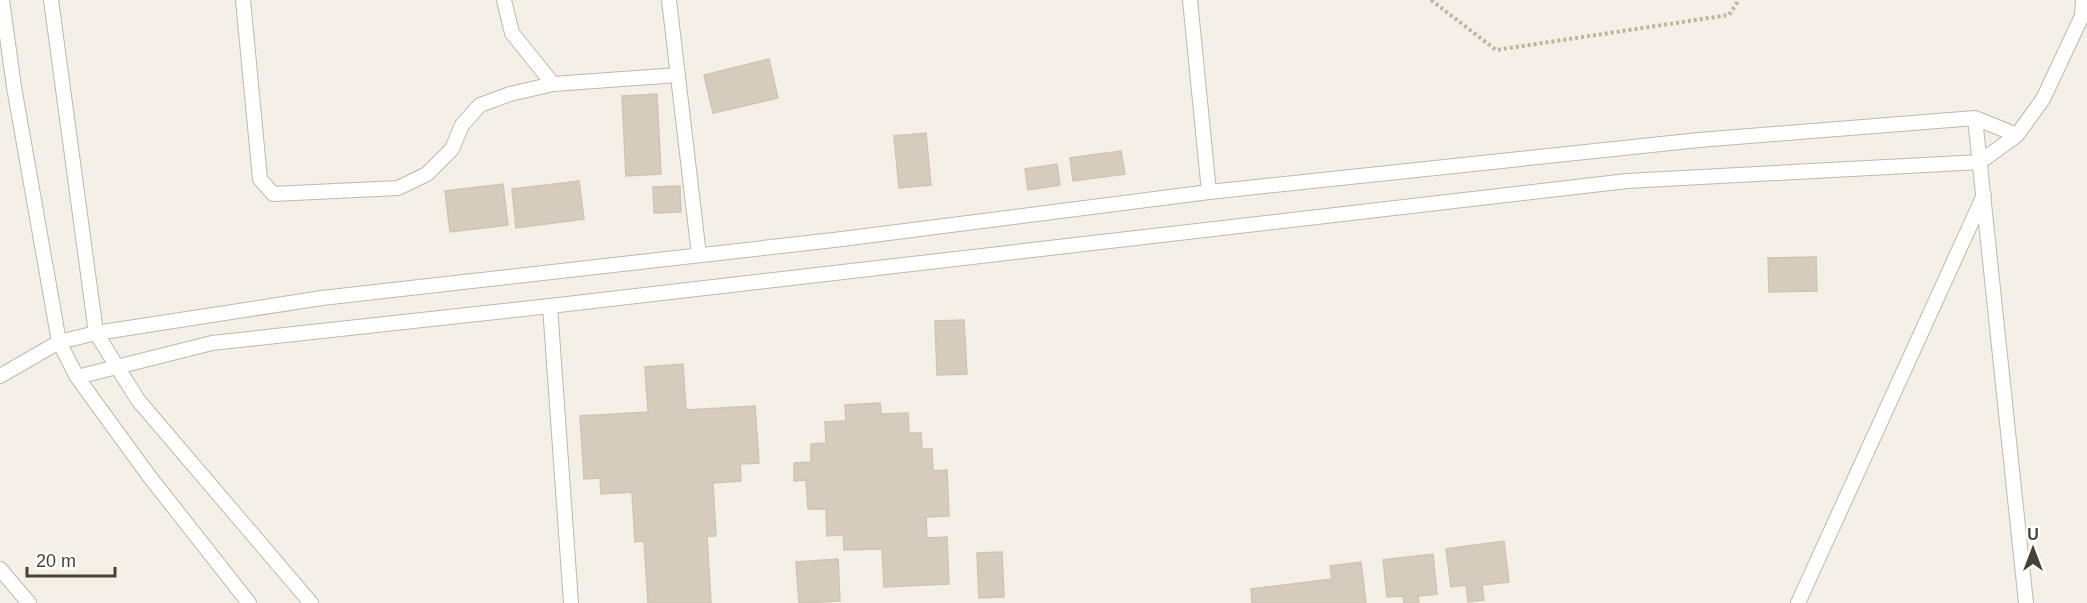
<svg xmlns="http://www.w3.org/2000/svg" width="2087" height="603" viewBox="0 0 2087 603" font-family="Helvetica,sans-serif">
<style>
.building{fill:#d6ccbd;stroke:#d1c4b0;stroke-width:1.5}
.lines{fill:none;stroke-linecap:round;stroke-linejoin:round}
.lane-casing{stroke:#c0b8aa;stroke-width:16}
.path{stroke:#c2b49b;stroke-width:4;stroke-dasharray:3 3;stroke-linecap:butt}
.lane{stroke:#fff;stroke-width:14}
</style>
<rect width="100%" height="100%" fill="#f4f0e8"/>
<path class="building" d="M769,59L778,98L713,113L704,75Z
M657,94L661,174L626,176L622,96Z
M926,133L931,185L899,188L894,136Z
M1121,151L1125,174L1073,181L1070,158Z
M1057,164L1060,185L1028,190L1025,169Z
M579,181L584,219L516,228L512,189Z
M503,184L508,225L450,232L445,191Z
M680,186L681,212L654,213L653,187Z
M1816,257L1817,291L1769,292L1768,258Z
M964,320L967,374L937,375L935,321Z
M683,364L686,410L755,406L759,463L740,464L741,481L713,483L716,536H707L711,603H648L644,541L635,542L632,492L601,494L600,478L584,479L580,416L648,412L645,367Z
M880,403L881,414L908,413L909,433H921L922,449H932L933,471L947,470L949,516L926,517L927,538L947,537L949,584L884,587L882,549L844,550L843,535L827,536L826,509H808L806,480L794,481V463L811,462V444L826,443L825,422L846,421L845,405Z
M1504,541L1509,582L1482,585L1484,600L1468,602L1466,585L1451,587L1446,549Z
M1002,552L1004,597L979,598L977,553Z
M1433,554L1437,594L1418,596L1419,603H1404L1403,596L1387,597L1383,560Z
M838,559L840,601L799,603L796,562Z
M1361,562L1366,603H1252L1251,589L1332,579L1330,566Z"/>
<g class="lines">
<g class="lane-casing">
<path id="lane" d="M2,0L14,87L59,342L77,377L149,476L249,603
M51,0L96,333L138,400L311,603
M243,0L260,179L273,194L398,188L427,174L452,149L462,125L480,105L510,94L553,84L678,75
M504,0L512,33L553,84
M669,0L699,255
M1190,0L1209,192
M1975,118L2026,603
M550,306L571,603
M0,376L59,342L96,333L322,298L834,240L1209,192L1699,140L1975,118L2017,135
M77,377L212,343L550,306L1627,181L1980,162L2017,135L2043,99L2082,16L2083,0
M0,569L29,603
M1798,603L1984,195"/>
</g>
<path class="path" d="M1431,0L1496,50L1729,15L1739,0"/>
<use href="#lane" class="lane"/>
</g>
<g transform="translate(2033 549)" stroke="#ffffff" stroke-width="4.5" paint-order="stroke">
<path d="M0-4.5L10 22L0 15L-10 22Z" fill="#484136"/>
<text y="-9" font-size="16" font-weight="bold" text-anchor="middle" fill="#484136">U</text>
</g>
<path d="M27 567v9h88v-9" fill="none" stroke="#484136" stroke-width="3"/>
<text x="36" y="567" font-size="18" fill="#484136" stroke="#ffffff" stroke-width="4.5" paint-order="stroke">20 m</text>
</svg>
